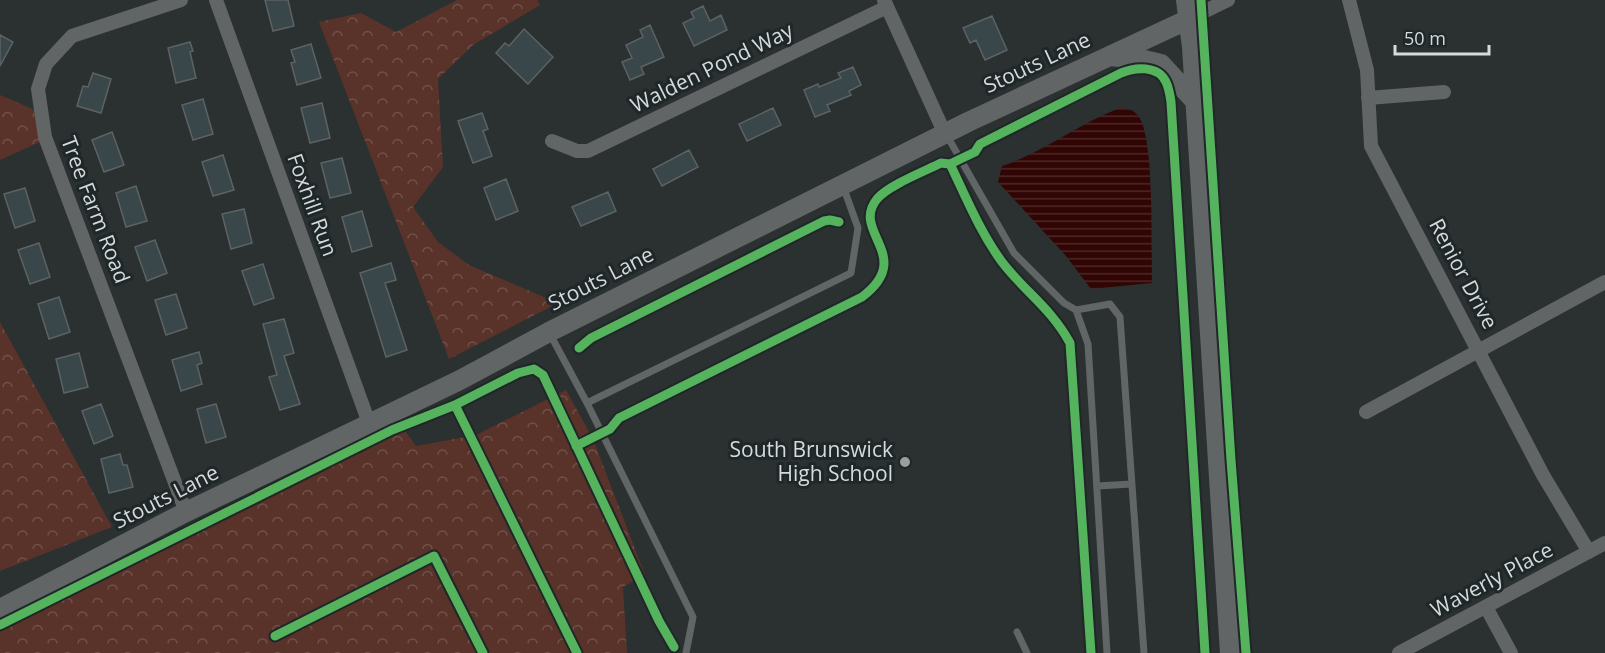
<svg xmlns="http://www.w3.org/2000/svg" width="1605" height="653" viewBox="0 0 1605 653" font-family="'Open Sans',sans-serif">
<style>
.forest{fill:url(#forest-crowns)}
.water{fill:url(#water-rules)}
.building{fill:#39474a;stroke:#5d6262;stroke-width:1.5}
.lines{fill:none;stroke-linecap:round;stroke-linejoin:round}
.lane{stroke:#616566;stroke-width:7}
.street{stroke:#616566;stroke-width:14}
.secondary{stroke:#616566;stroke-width:20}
.cycleway-casing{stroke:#1f2729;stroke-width:13}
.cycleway{stroke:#56b35d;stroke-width:9}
.poi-dot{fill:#9a9ea0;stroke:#1f2729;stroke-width:2}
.labels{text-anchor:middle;stroke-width:6;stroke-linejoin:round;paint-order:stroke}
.street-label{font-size:21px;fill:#d5dadc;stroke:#1f2729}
.poi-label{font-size:21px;fill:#d5dadc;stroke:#1f2729;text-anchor:end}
</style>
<defs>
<pattern id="forest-crowns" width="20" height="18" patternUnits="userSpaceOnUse" patternTransform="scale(1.5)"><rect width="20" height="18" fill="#59332a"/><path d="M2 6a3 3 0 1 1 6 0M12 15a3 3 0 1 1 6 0" fill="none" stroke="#705048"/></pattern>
<pattern id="water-rules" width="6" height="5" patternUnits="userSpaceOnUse" patternTransform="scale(1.5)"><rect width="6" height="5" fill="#300504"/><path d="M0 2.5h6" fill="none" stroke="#4d2928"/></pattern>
</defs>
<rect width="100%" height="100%" fill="#2b3030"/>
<path class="forest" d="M457,0H537L540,5L473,45L438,79L443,167L413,207L438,242L469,265L558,303L449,359L319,22L361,13L396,32Z
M0,95L44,114L51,137L0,160Z
M0,322L112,527L0,571Z
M566,390L593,439L645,575L623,587L627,653H0V626L403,428L416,446L476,435Z"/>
<path class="water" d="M1120,108C1128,108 1134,110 1139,117C1155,141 1151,250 1152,283L1091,289L1066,256L998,182L1002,166C1044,152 1078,124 1120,108Z"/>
<path class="building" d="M265,0H288L294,26L273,31Z
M703,6L710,21L721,15L727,30L694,46L683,23L694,18L691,12Z
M992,16L1007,50L985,60L976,40L970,43L963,28Z
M650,25L664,57L641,67L644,74L630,80L622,62L632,58L626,45L643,37L640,30Z
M524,29L553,57L528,84L496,53L505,43L509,46Z
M0,35L13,42L0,66Z
M190,42L193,51L190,52L196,78L176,83L168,48Z
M311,44L321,78L297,85L291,63L295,62L291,50Z
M853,67L861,85L849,91L851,95L827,105L830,111L815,117L804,90L818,84L819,87L841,78L838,73Z
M93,73L111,79L101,113L77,106L83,86L88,87Z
M203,99L213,134L193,140L182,105Z
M322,103L330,138L310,143L301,108Z
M773,108L781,125L747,141L739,124Z
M482,113L488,129L483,131L492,156L473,163L458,121Z
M112,132L124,165L104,172L92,140Z
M689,150L698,167L662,186L653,169Z
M223,155L234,190L213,196L202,162Z
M342,158L351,193L330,198L321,163Z
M506,179L518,211L496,220L484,188Z
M136,186L147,221L126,227L116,193Z
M25,188L35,221L15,228L4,194Z
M608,192L616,211L581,226L572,207Z
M244,209L252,243L231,249L222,214Z
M362,211L372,246L352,252L342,217Z
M155,240L167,273L147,281L135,247Z
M39,243L50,277L30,284L18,250Z
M391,263L396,280L385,283L407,350L386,357L360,273Z
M263,264L274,298L254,305L242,271Z
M176,294L187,328L166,335L155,300Z
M59,297L70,332L49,339L38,304Z
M284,319L294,353L284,356L300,404L280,410L269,377L277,375L263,324Z
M199,352L202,363L197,365L202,384L181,391L172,360Z
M79,353L88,387L64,393L56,359Z
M101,404L113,436L94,444L82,411Z
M216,404L226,437L206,443L197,409Z
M120,454L123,465H127L133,487L109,493L101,459Z"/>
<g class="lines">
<path class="lane" d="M946,134L1014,253L1064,303L1076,310L1110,304L1120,317L1144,653
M1076,310L1088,344L1107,653
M550,334L587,403L693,617L686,653
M587,403L851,273L858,228L843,186
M1097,486L1132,484
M1017,632L1027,653"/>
<path class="street" d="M181,0L72,36L46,64L38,89L45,137L186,512
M216,0L369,423
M884,0L945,134
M1349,0L1367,70L1371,146L1543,475L1589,552
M1189,19L1228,0
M1368,98L1444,92
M552,141L577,151H588L887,7
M1366,412L1605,282
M1486,607L1511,653
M1399,653L1605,543"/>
<path class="secondary" d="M1186,0L1192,47L1230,653
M1110,56L1140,59L1161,64L1195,101
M0,609L186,512L460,380L549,332L968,122L1189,19"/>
<g class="cycleway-casing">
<path id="cycleway" d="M1201,0L1231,460L1246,653
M579,348L591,338L824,221L830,220L839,222
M455,405L577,653
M576,446L610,429L619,418L862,297C916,256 850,232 877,199C887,186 925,171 941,163L950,164
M0,625L392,430L455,405L518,373L534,369L543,375L659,621L674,647
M275,636L434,556L483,653
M1091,653L1070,343C1051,308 1025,292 1002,262C980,232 966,197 950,164L975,152L980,144L986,141L1121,73C1135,67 1158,65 1166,82C1169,88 1170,95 1171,102L1205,653"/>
</g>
<use href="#cycleway" class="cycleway"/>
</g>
<circle class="poi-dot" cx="905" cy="462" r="6"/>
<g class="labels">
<g class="street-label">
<text transform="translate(1037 63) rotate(-25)" y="7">Stouts Lane</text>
<text transform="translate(712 68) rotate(-26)" y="7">Walden Pond Way</text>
<text transform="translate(312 205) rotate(70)" y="7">Foxhill Run</text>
<text transform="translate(95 210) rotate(69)" y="7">Tree Farm Road</text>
<text transform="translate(1463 274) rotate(62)" y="7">Renior Drive</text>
<text transform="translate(601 279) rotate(-27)" y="7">Stouts Lane</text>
<text transform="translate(166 497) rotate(-27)" y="7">Stouts Lane</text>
<text transform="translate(1492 580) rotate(-28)" y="7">Waverly Place</text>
</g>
<g class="poi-label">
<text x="893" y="457">South Brunswick<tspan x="893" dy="24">High School</tspan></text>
</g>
</g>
<path d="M1395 45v9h94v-9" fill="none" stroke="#d5dadc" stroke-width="3"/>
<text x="1404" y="45" font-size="18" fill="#d5dadc" stroke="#1f2729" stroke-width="4.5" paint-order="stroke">50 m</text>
</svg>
